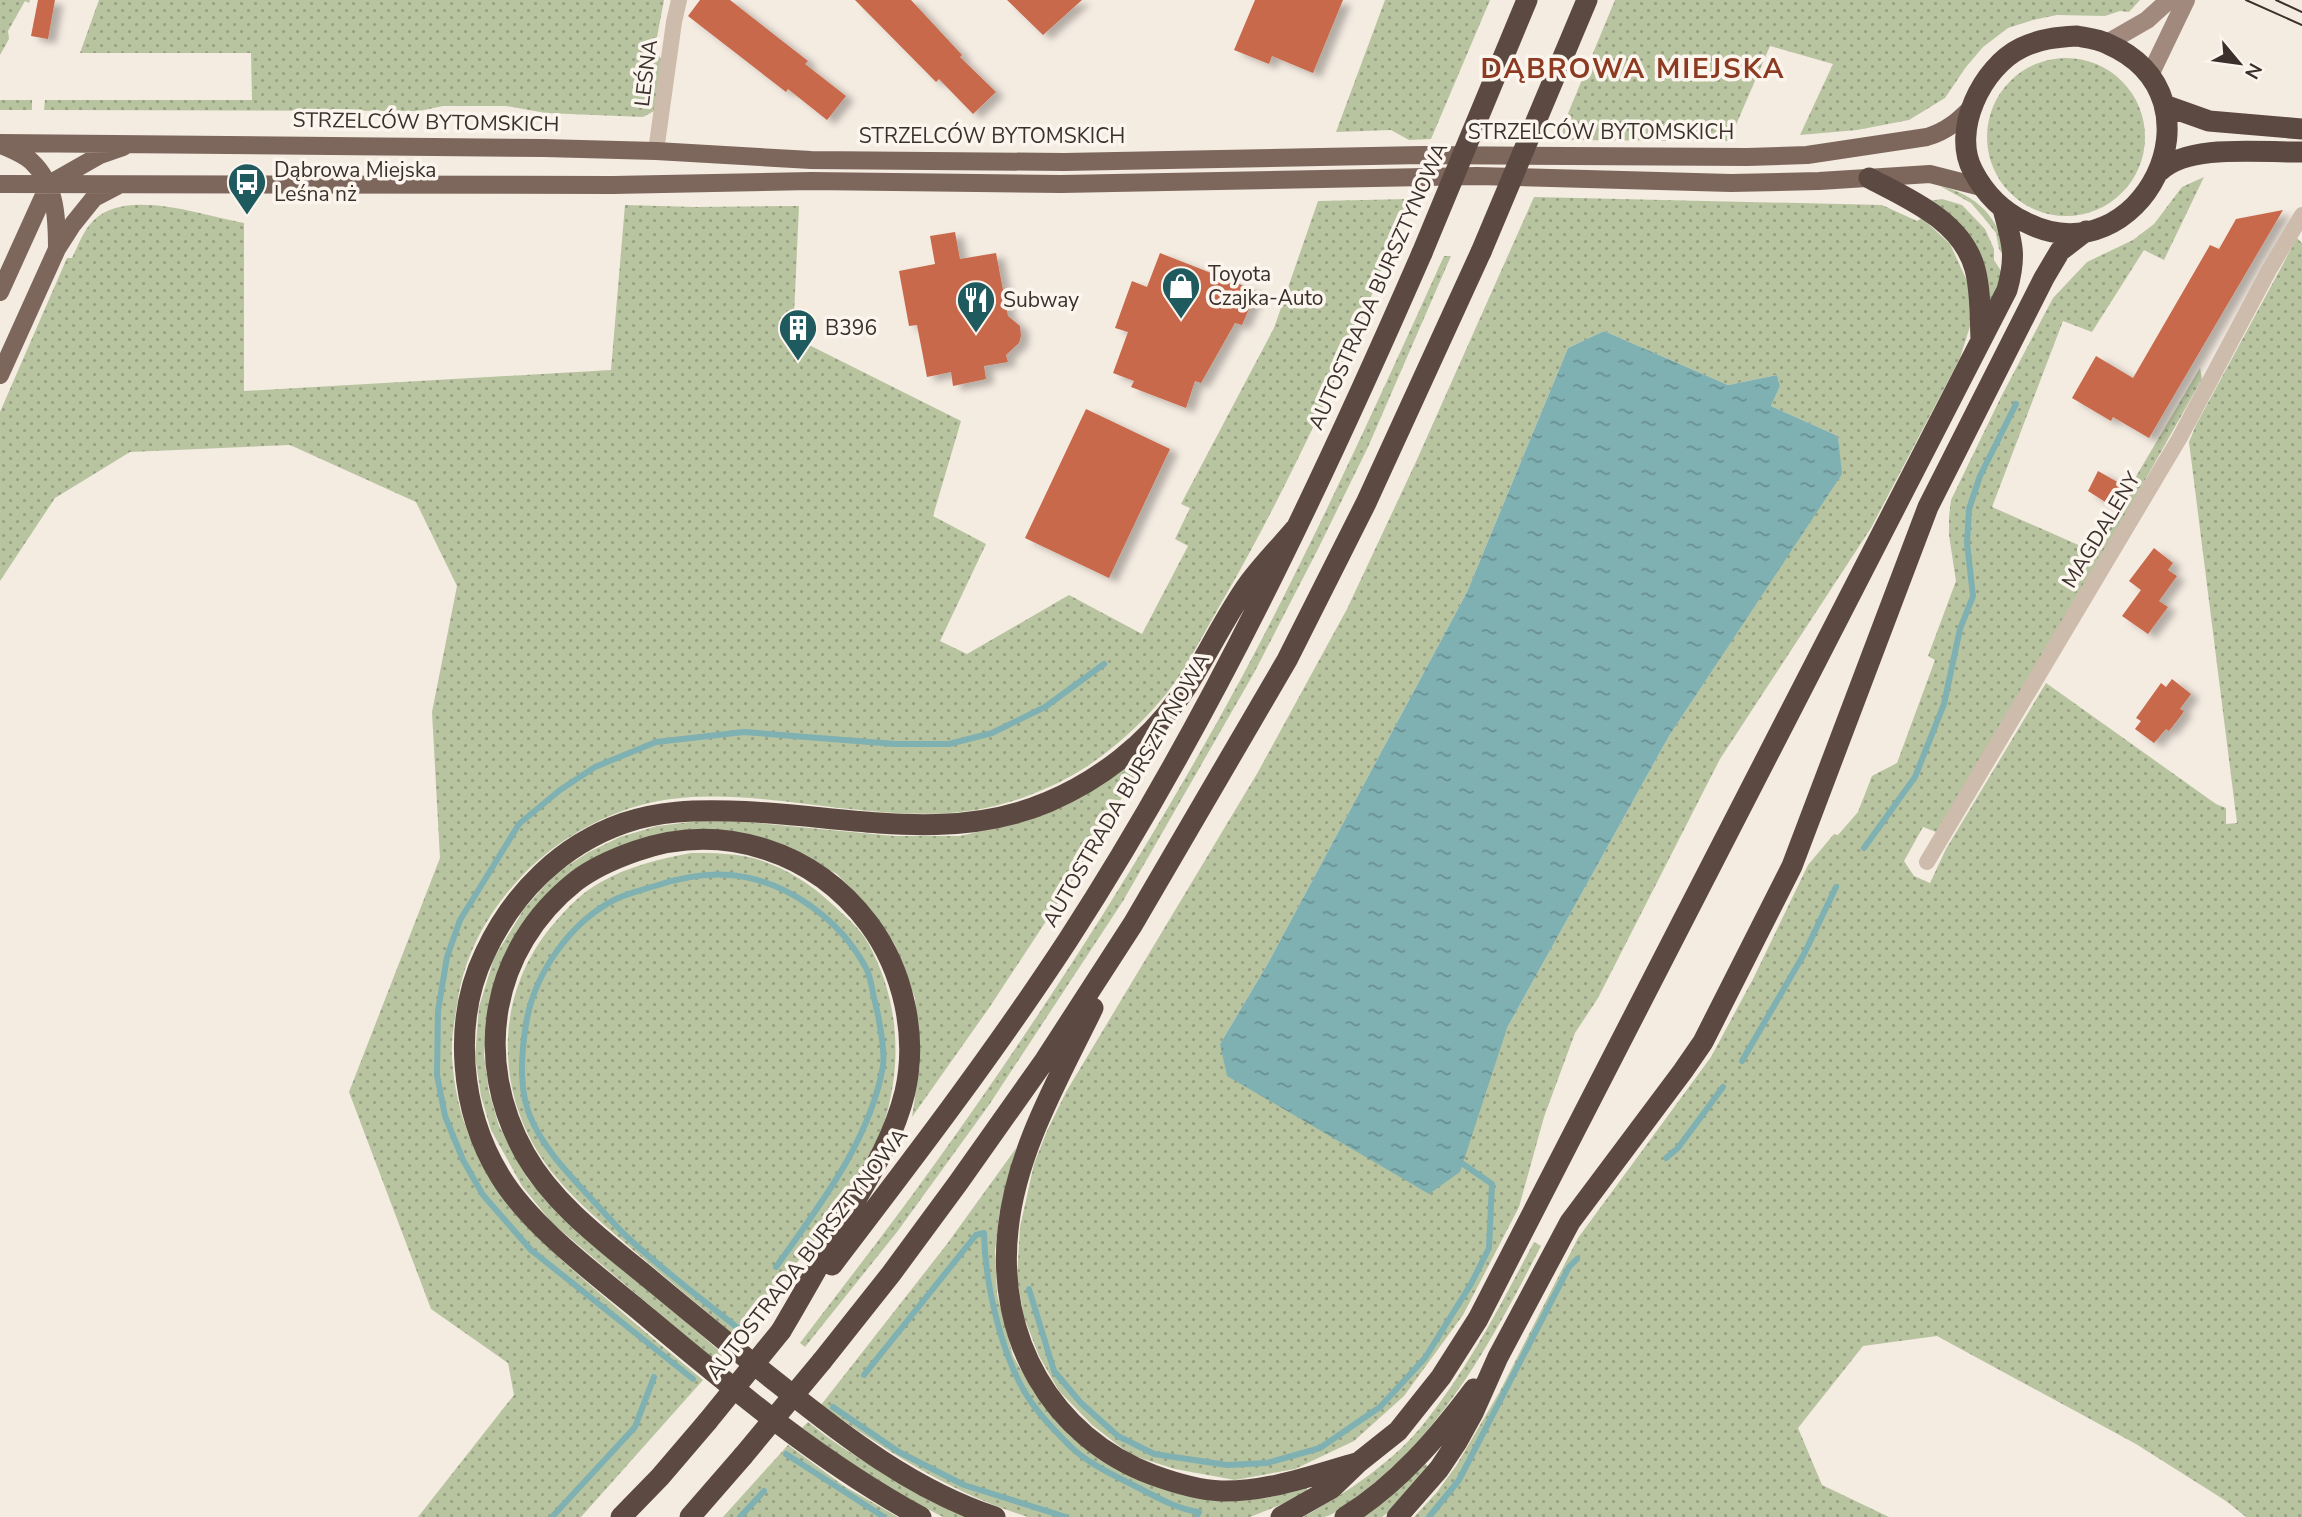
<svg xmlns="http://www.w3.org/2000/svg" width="2302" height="1517" viewBox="0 0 2302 1517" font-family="'Nunito Sans',sans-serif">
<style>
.grass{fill:url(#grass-dots);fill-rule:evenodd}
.water{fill:url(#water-ripples)}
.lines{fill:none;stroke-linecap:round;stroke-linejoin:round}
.stream{stroke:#7fb0b2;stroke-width:6}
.building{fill:#c8694b;filter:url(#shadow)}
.street{stroke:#cdbbac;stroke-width:16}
.secondary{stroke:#a18a7d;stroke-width:18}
.primary{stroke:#7d675c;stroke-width:18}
.highway{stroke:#5c4a42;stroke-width:21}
.tram{stroke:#3b302b;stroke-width:2}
.highway-bridge{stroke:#5c4a42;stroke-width:21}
.labels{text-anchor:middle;stroke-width:7;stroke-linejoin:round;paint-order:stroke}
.street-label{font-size:21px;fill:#3b302b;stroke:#fbf5ee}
.poi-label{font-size:21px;fill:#3b302b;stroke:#fbf5ee;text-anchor:start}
.district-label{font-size:28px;font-weight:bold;letter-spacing:2px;fill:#8c3b22;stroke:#fbf5ee}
</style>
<defs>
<pattern id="grass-dots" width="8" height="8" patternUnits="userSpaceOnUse" patternTransform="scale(1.75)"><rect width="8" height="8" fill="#b8c4a0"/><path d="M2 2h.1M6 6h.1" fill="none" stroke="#97a083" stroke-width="1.8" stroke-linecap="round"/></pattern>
<pattern id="water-ripples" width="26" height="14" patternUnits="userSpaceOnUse" patternTransform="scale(1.75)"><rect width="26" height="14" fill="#7fb0b2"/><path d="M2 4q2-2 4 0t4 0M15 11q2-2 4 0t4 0" fill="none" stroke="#699091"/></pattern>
<filter id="shadow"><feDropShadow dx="8" dy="4.5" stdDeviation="3.5" flood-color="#0004"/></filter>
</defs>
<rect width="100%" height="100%" fill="#f4ebe1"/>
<path class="grass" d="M0,0H30L29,3L25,1L8,31L9,39L0,55Z
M99,0H664L654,53L660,57L662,62L654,111L643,117L546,113L506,106H443L419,111L44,110L45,100H252L251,53H80Z
M1385,0H1490L1431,139L1409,140L1391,130L1336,132Z
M1615,0H2140L2129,12L2120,11L2105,16L2057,15L2033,20L2008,28L1983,47L1966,67L1945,98L1909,120L1857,130L1800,135L1833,64L1770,46L1729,141L1557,140Z
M1987 137a79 79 0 1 1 158 0a79 79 0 1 1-158 0Z
M0,100H32V110H0Z
M2204,177L2164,260L2144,250L2092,332L2063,321L1992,507L2092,551L2200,368L2202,379L2090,578L1936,832L1923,827L1904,861L1914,876L1930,883L1946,849L2046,683L2216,804L2226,808V824L2237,823L2189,442L2196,425L2297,238L2302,243V1517H2246L2226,1501L2136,1444L1937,1336L1863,1346L1798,1428L1822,1485L1889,1517H1414L1437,1492L1456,1466L1500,1391L1578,1238L1711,1057L1754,977L1808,865L1834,834L1838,835L1858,812L1872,776L1897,763L1935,660L1928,656L1956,581L1949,535V517L1951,500L2001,397L2053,298L2087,262L2133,240L2154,224L2182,187Z
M1940,186C1976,194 2003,220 2005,258L1999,249L1996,233L1984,218L1971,203Z
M1534,197L1882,205L1917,221L1922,218L1950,244L1968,283L1972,320L1960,358L1871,528L1720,759L1598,998L1575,1033L1544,1117L1519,1207L1463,1315L1404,1396L1354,1441L1295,1469L1235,1480L1175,1469L1131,1455L1092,1425L1059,1391L1039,1356L1024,1317L1017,1278L1020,1227L1034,1164L1047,1131L1066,1092L1258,772L1347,609L1415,464ZM1604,331L1728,385L1777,375L1780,386L1771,406L1838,436L1841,474L1669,736L1507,1028L1220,1044L1267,965L1467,592L1568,348Z
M1409,199C1390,242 1376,288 1357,331C1318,420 1275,509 1227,593C1211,620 1197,648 1180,675C1156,711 1115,750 1078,772C1053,787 1019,801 990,807C948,817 902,814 859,810C797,804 732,791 671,799C616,806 560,836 522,876C490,909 465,953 458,999C455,1018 451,1037 452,1056C458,1169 528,1233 609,1301C640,1328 672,1354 703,1380L581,1517H418L514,1395L508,1363L431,1309L349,1092L440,858L432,712L457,586L416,502L290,445L130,452L55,498L0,581V412L67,258H72C78,246 83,231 93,221C127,187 203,216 244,223V391L611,370L625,205L695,207L799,206L793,337L961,421L933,516L986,544L940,641L967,654L1069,595L1142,634L1188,546L1175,539L1190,508L1181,504L1274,328L1318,201Z
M1942,199L1962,205L1985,229L1994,249V260L2003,274L1990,308L1929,201Z
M1444,256H1451L1368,447L1317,551L1254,673L1123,901L989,1105L897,1232L805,1347L800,1343C845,1284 891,1225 934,1165C1047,1008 1151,845 1243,675C1316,538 1380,397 1444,256Z
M1147,747L1150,750L1077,874L989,1008L912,1117L920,1065L915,998L895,945L868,906L837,874L781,845L736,833L560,883L489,1010L484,1055L489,1092L499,1126L527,1178L556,1211L723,1354L716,1361L552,1223L522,1186L491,1130L481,1096L475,1056L479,1007L494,958L524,909L555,874L589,852L620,837L657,826L699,821H737L894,836H960L1012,824Z
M691,853C713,853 739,853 760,860C787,869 811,884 832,904C844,915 860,928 868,943C899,999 903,1063 884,1123C861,1196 784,1277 735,1336C701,1307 667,1279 633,1250C607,1227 578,1204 556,1177C493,1102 490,994 557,920C569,906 584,891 601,882C629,866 660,859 691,853Z
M1017,1147L1000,1210L995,1251L997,1294L1013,1356L1033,1391L1056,1421L1092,1453L1120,1470L1229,1500L1267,1498L1307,1487V1491L1293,1500L1250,1517H1028C951,1493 886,1451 821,1405L947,1244Z
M1534,1242L1541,1246C1493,1338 1445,1431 1360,1494C1350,1502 1337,1514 1324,1517C1318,1517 1309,1517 1303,1517C1346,1493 1395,1461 1425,1422C1469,1367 1501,1304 1534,1242Z
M808,1422C857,1462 913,1489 969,1517H943L903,1496L850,1463L802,1428Z
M788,1445L844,1486L898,1517H723Z
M1426,1464L1428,1467L1390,1511L1382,1517H1360L1377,1507Z"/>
<path class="water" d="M1604,331L1728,385L1777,375L1780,386L1771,406L1838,436L1842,474L1669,736L1507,1028L1460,1172L1429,1194L1227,1076L1220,1044L1267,965L1467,592L1568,348Z"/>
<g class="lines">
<path class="stream" d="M1864,848L1915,777L1944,704L1960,629L1973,596L1967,543L1969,509L1980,476L2016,404
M1742,1061L1804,954L1836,887
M1666,1158L1678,1148L1723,1087
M1029,1289L1054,1371L1081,1403L1118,1436L1154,1454L1227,1465L1267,1463L1320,1448L1380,1407L1425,1358L1471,1284L1489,1248L1492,1184L1463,1164
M740,1330C701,1298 658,1267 622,1232C610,1219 598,1206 586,1193C566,1171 546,1150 533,1123C518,1093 521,1056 526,1024C534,974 570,922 616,899C628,893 642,890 655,886C679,878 704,873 730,875C786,880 840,919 866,968C871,977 872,991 875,1002C879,1018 885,1050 883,1066C870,1141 819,1206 776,1267
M864,1375L976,1235L984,1233C985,1284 1002,1360 1031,1402C1041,1416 1055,1431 1067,1443C1085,1462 1111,1474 1135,1486C1155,1496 1176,1509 1199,1512L1196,1517
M693,1379L531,1250L483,1195L463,1160L445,1116L437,1075L438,1011L447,957L460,920L519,824L560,790L595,767L656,742L744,732L895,744H949L992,733L1045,707L1104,664
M833,1407L899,1452L964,1485L1066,1517
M786,1454L884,1517
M552,1517L635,1427L654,1377
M740,1517L764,1491
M1429,1517L1459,1480L1569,1267L1577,1259"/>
</g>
<path class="building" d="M38,0H55L48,39L31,36Z
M700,0H730L808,61L805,64L846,96L827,120L788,89L786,92L688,16Z
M855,0H911L962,55L960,57L996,92L973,114L939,79L936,82Z
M1007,0H1082L1043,35Z
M1255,0H1343L1313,73L1272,56L1269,64L1234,50Z
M2283,210L2149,438L2113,417L2111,421L2072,398L2096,356L2133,378L2210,245L2219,249L2236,219Z
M955,232L960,259L996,253L1008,316L1020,326L1021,336L1019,343L1006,355L1008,362L984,366L986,379L953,386L951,372L927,377L917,325L909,326L899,271L935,264L930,236Z
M1160,253L1257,291L1242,325L1235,323L1201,383L1195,381L1186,408L1131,387L1134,381L1113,373L1128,332L1115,328L1132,281L1147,287Z
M1086,409L1170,449L1109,578L1025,538Z
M2098,471L2121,484L2110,505L2088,491Z
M2154,548L2173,563L2168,570L2177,576L2159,601L2168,607L2148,634L2122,616L2141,590L2129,581Z
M2172,679L2191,694L2180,709L2184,711L2180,717L2169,731L2166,729L2154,743L2135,729L2141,721L2136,718L2161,683L2166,687Z"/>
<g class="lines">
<path class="street" d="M656,151L674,22L679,0
M1927,862L2179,439L2269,270L2302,215"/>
<path class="secondary" d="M2107,43L2147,20L2169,0
M2150,75L2186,0"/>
<path class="primary" d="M0,143L544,148L656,151L811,160L1064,162L1422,155L1747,157L1807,155L1927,137C1947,131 1958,121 1973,106
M1,145C10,149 23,154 31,161C56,184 57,217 57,249
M0,184L613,185L811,181L1061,184L1477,176L1731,183L1819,181L1930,174L1981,187
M0,292L49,184L100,155L123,147
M0,375L57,249L73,224L94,198L117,186"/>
<path class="highway" d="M2077,36C2088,38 2099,39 2108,44C2232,98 2140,281 2025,222C2002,211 1985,194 1973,171C1951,131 1982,67 2021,48C2039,39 2057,37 2077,36Z
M2164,105L2209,121L2302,129
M2160,171C2189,143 2264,153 2302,152
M1869,178C1909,199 1962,221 1975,269C1981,292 1980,317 1981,340
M1093,1008C1059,1078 1016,1151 1008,1230C996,1337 1051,1437 1153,1475C1175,1483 1198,1490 1221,1491C1267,1492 1311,1476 1356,1463
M832,1265C913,1159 994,1053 1068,940C1208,724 1319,489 1422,253
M781,1331C804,1292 826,1253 848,1213C871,1174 894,1137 905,1092C918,1035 903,970 869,924C814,851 722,821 636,851C616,858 593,868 576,881C490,949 472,1060 525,1154C555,1207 609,1245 656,1284C697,1318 738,1352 780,1385C845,1437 915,1491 995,1517
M822,1361L891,1274L958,1183L1045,1060L1133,924L1287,660L1366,503L1481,252
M621,1517L660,1477L707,1422
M690,1517L743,1456
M921,1517C816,1460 725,1382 634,1306C590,1270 529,1224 500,1176C460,1111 452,1021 485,953C513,893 561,845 624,823C659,811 694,810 730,811C837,813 944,846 1048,802C1100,780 1147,743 1179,698C1205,661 1223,619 1249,583C1263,564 1280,547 1295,529
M1281,1517L1332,1488L1359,1462L1398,1431L1441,1377L1478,1319L2007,290C2017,254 2012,243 2003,209
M1345,1517C1397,1485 1438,1437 1474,1389
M1397,1517L1439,1469L1457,1442L1473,1413L1498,1357L1570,1222L1683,1071L1703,1042L1792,866L1928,507L2044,278L2060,251L2086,231"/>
<path class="tram" d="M2246,0L2302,25
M2276,0L2302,12"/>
<path class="highway-bridge" d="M1481,252L1587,0
M1422,253L1527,0
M707,1422L781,1331
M743,1456L822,1361"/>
</g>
<defs>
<g id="bus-pin" transform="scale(2.0125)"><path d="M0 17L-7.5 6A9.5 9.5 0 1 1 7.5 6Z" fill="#1f5a5e" stroke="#fbf5ee"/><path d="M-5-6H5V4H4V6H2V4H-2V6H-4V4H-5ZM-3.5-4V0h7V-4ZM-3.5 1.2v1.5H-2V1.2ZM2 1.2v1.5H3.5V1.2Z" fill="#fff"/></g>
<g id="shop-pin" transform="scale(2.0125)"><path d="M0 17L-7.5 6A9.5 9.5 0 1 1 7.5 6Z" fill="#1f5a5e" stroke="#fbf5ee"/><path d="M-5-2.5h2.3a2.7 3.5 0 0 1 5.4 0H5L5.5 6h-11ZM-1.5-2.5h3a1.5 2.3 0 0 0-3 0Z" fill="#fff"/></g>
<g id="restaurant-pin" transform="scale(2.0125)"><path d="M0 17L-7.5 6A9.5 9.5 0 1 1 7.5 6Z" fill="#1f5a5e" stroke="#fbf5ee"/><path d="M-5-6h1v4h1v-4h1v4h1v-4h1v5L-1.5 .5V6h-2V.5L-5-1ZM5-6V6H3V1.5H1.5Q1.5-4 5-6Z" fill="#fff"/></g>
<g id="building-pin" transform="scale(2.0125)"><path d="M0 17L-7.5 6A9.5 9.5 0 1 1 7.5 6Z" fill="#1f5a5e" stroke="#fbf5ee"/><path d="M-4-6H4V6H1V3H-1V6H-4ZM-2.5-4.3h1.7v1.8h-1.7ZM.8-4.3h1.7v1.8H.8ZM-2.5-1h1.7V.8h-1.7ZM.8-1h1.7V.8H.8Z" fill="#fff"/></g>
</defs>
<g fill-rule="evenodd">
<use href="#bus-pin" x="247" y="182"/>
<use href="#shop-pin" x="1181" y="286"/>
<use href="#restaurant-pin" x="976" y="300"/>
<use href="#building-pin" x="798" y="328"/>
</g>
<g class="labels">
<g class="street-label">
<text transform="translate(646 73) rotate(-83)" y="7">LEŚNA</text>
<text transform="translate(426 122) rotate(1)" y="7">STRZELCÓW BYTOMSKICH</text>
<text x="1601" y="139">STRZELCÓW BYTOMSKICH</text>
<text x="992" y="143">STRZELCÓW BYTOMSKICH</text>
<text transform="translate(1378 286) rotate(-66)" y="7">AUTOSTRADA BURSZTYNOWA</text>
<text transform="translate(2101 530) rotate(-59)" y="7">MAGDALENY</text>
<text transform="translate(1126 790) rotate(-60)" y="7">AUTOSTRADA BURSZTYNOWA</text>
<text transform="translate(807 1254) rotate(-52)" y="7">AUTOSTRADA BURSZTYNOWA</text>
</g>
<g class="poi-label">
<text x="274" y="177">Dąbrowa Miejska<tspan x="274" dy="24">Leśna nż</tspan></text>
<text x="1208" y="281">Toyota<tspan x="1208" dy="24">Czajka-Auto</tspan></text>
<text x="1003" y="307">Subway</text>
<text x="825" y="335">B396</text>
</g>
<g class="district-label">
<text x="1633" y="78">DĄBROWA MIEJSKA</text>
</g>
</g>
<g transform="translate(2239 63) rotate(119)" stroke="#fbf5ee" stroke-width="5" paint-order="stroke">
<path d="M0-5L12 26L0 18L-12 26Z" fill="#3b302b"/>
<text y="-10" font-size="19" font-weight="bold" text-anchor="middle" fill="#3b302b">N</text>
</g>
</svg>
